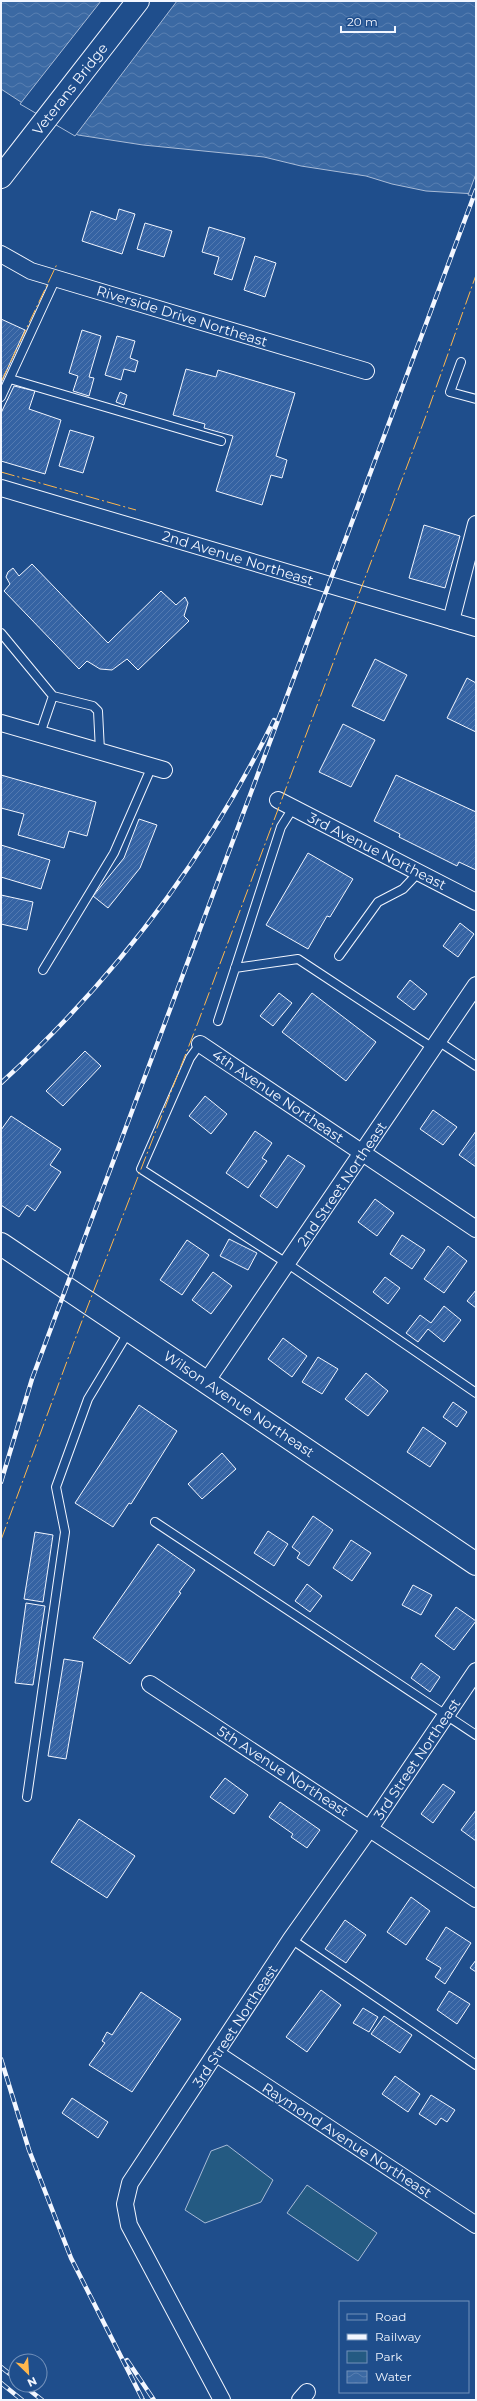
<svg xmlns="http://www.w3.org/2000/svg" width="477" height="2401" viewBox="0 0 477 2401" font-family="Montserrat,sans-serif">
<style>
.green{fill:#245a82;stroke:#a8bbd7}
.water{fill:url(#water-waves);stroke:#a8bbd7}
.pier{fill:#1f4e8c;stroke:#a8bbd7}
.building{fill:url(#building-hatch);stroke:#f2f6ff}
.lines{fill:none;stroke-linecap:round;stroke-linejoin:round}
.lane-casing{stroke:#f2f6ff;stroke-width:10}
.street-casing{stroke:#f2f6ff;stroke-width:18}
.secondary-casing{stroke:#f2f6ff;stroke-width:24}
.lane{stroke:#1f4e8c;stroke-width:8}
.street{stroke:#1f4e8c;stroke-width:16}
.secondary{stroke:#1f4e8c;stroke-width:22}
.rail-casing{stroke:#f2f6ff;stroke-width:4.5}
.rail{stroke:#1f4e8c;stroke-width:3;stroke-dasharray:9;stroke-linecap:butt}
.power{stroke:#ffb74d;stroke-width:1;stroke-dasharray:14 3 2 3;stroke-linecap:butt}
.labels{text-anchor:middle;stroke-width:3;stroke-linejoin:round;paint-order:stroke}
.street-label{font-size:14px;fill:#f2f6ff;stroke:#1f4e8c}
</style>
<defs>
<pattern id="water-waves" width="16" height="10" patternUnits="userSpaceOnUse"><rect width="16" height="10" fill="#3b69a3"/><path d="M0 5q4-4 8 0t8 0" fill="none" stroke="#587fb1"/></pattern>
<pattern id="building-hatch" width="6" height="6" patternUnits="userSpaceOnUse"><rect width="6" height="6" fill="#3563a3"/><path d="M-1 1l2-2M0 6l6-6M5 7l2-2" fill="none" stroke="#537ab1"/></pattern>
</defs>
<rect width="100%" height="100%" fill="#1f4e8c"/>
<path class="green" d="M227,2145L273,2180L261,2202L205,2223L185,2210L211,2151Z
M307,2185L377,2233L358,2261L287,2213Z"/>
<path class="water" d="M1,1H476V194L426,191L392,184L366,176L301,166L264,157L143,145L78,135L53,123L1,89Z"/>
<path class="pier" d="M101,1H177L75,136L20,104Z
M476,174V196L468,195Z"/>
<path class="building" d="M119,209L135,214L122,254L82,241L91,211L116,220Z
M145,223L172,231L164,257L137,249Z
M209,227L245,238L232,280L214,274L219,257L202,252Z
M255,256L276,263L265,297L244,290Z
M1,319L25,330L1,383Z
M82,330L101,336L89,377L94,378L89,396L73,391L78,376L69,373Z
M117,336L135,341L130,358L138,361L135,372L124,369L121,380L105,375Z
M186,369L216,377L218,370L295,393L276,456L287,460L282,478L271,475L262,505L216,491L233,436L204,428L205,424L173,415Z
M14,386L35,391L29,409L61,420L45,474L1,461V413Z
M120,392L127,395L124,405L116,402Z
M70,430L94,437L83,473L59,466Z
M424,525L460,536L445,588L409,578Z
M32,564L108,643L161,591L176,605L185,597L188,603L184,616L189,621L138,670L127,659L112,670L100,669L87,661L79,669L4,591L10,584L6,577L8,572L13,568L19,576Z
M375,659L407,675L384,721L352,706Z
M467,678L476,683V732L447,718Z
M343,724L375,740L351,787L319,772Z
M1,775L96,802L87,836L69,831L64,848L18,835L24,814L1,808Z
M396,775L476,812V870L459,862L457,866L399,837L400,834L374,821Z
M139,819L157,825L140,868L108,908L93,896L124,858Z
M1,845L50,860L41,889L1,877Z
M308,853L353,879L330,917L327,916L308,949L266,925Z
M1,895L33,902L27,930L1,924Z
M460,923L474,934L458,957L443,946Z
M410,980L427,994L414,1010L397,997Z
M279,993L292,1003L273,1026L260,1016Z
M312,993L376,1042L346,1081L282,1032Z
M85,1051L101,1066L63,1106L46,1091Z
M205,1096L227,1114L211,1134L189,1116Z
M433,1110L457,1127L443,1145L420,1129Z
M11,1116L61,1149L50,1165L61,1172L35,1211L27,1205L19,1217L1,1205V1130Z
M255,1131L272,1143L262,1158L267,1161L248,1188L226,1173Z
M476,1131V1167L459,1155Z
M288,1155L305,1166L277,1208L260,1196Z
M375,1199L394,1213L377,1236L358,1222Z
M402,1235L425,1250L412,1269L390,1254Z
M229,1239L257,1253L248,1270L220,1256Z
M187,1240L209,1255L182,1295L160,1280Z
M448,1246L467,1261L444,1293L424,1279Z
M213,1272L232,1286L211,1314L192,1300Z
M385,1277L400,1288L388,1304L373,1292Z
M476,1290V1308L467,1301Z
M444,1306L461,1320L444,1342L428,1329L418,1342L406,1333L420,1315L431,1323Z
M283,1338L307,1356L292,1377L268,1359Z
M318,1357L338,1369L322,1394L302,1382Z
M366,1373L388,1391L368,1416L345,1399Z
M453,1402L467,1412L457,1427L443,1417Z
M139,1405L177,1431L131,1504L129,1503L113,1527L75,1503Z
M423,1427L446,1443L430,1467L407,1452Z
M222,1453L236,1469L202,1499L188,1484Z
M313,1516L333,1530L309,1566L297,1558L300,1553L292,1547Z
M268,1531L288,1544L274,1566L254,1553Z
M35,1532L53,1535L43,1602L24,1599Z
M351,1540L371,1553L352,1581L333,1568Z
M158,1544L195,1570L179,1592L181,1593L130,1664L93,1638Z
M307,1584L322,1596L310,1612L295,1601Z
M413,1585L432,1595L421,1615L402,1605Z
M26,1603L45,1606L33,1685L15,1683Z
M456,1607L476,1621L454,1650L435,1636Z
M64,1659L83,1662L66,1759L48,1756Z
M421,1663L440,1677L430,1692L411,1678Z
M225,1778L248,1795L234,1814L210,1797Z
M443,1784L455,1792L433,1823L421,1814Z
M280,1802L320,1830L307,1848L291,1837L293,1834L269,1817Z
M476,1810V1841L461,1830Z
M79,1819L135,1856L107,1898L51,1862Z
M411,1897L430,1911L406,1945L387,1932Z
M345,1920L366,1935L346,1963L325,1949Z
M446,1927L471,1943L445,1984L435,1977L441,1968L426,1959Z
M476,1960V1972L470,1968Z
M321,1990L341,2005L307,2052L286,2037Z
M449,1991L470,2004L457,2024L437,2010Z
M141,1992L181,2019L132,2092L89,2065L105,2043L102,2041L107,2032L112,2035Z
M363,2008L378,2017L369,2032L353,2023Z
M384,2016L412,2035L400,2053L371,2034Z
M395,2076L420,2094L408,2112L382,2094Z
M431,2095L455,2110L447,2122L441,2118L436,2125L419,2114Z
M72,2098L108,2122L98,2138L62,2113Z"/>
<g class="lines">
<g class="lane-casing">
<path id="lane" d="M461,362L450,392L476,399
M10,379L221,441
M1,397L56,278
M1,633L53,696L93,706L98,711L100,751
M40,734L53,696
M339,956L378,902L403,889L419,872
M235,968L298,959L433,1048
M43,970L114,853L152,766
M218,1021L281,827L293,808
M438,1041L476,1066
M200,1044L190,1058L141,1169L288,1264L476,1393
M155,1522L476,1735
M27,1797L65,1532L56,1487L88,1399L129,1331
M291,1939L476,2065"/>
</g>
<g class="street-casing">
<path id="street" d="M1,254L31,271L366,371
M1,488L476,628
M451,621L476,524
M1,723L164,770
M278,800L476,902
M200,1044L476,1229
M206,1382L476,985
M150,1684L476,1899
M217,2054L476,2225
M222,2400L129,2225L125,2204L130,2183L291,1939L370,1828L476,1671
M300,2400L307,2392"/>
</g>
<g class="secondary-casing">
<path id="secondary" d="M1,177L138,1
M1,1244L476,1564"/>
</g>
<use href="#lane" class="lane"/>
<use href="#street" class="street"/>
<use href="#secondary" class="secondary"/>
<g class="rail-casing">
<path id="rail" d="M1,1083C115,979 206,859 274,720
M1,1482L32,1379L476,190
M1,2059L29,2150L71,2258L143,2400
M127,2360L154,2400
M1,2367L16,2379
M1,2383L22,2400
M23,2385L42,2400"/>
</g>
<use href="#rail" class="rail"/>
<path class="power" d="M1,382L57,264
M1,472L136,510
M1,1540L80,1326L197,1025L427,413L476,275"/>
</g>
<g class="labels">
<g class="street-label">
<text transform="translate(70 89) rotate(-52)" y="5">Veterans Bridge</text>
<text transform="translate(182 316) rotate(17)" y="5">Riverside Drive Northeast</text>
<text transform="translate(238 558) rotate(17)" y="5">2nd Avenue Northeast</text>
<text transform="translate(377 851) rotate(27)" y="5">3rd Avenue Northeast</text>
<text transform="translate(278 1096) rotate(34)" y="5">4th Avenue Northeast</text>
<text transform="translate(342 1184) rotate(-56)" y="5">2nd Street Northeast</text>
<text transform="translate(239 1404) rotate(34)" y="5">Wilson Avenue Northeast</text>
<text transform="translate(417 1759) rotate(-56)" y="5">3rd Street Northeast</text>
<text transform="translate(283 1771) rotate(33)" y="5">5th Avenue Northeast</text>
<text transform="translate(235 2026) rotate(-57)" y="5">3rd Street Northeast</text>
<text transform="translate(347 2140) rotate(33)" y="5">Raymond Avenue Northeast</text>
</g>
</g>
<rect width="477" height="2401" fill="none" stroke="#f2f6ff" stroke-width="4"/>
<rect x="339" y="2301" width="130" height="92" fill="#1f4e8c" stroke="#7391ba"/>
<rect x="347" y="2314" width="20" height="6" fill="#1f4e8c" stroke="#7391ba"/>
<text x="375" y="2321" font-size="12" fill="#f2f6ff">Road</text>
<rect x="347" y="2334" width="20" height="6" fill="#f2f6ff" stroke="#7391ba"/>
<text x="375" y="2341" font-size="12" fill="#f2f6ff">Railway</text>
<rect x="347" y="2351" width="20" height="12" fill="#245a82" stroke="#7391ba"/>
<text x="375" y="2361" font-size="12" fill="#f2f6ff">Park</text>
<rect x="347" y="2371" width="20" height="12" fill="url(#water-waves)" stroke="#7391ba"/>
<text x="375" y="2381" font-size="12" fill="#f2f6ff">Water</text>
<g transform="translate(28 2373) rotate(155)"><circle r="19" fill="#1f4e8c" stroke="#7391ba"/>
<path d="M0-3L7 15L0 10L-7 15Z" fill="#ffb74d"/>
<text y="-6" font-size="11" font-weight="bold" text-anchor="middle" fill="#f2f6ff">N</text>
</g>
<path d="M341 26v6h54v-6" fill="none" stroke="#f2f6ff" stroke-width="2"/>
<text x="347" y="26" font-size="12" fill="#f2f6ff" stroke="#1f4e8c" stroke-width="3" paint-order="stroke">20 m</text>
</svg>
